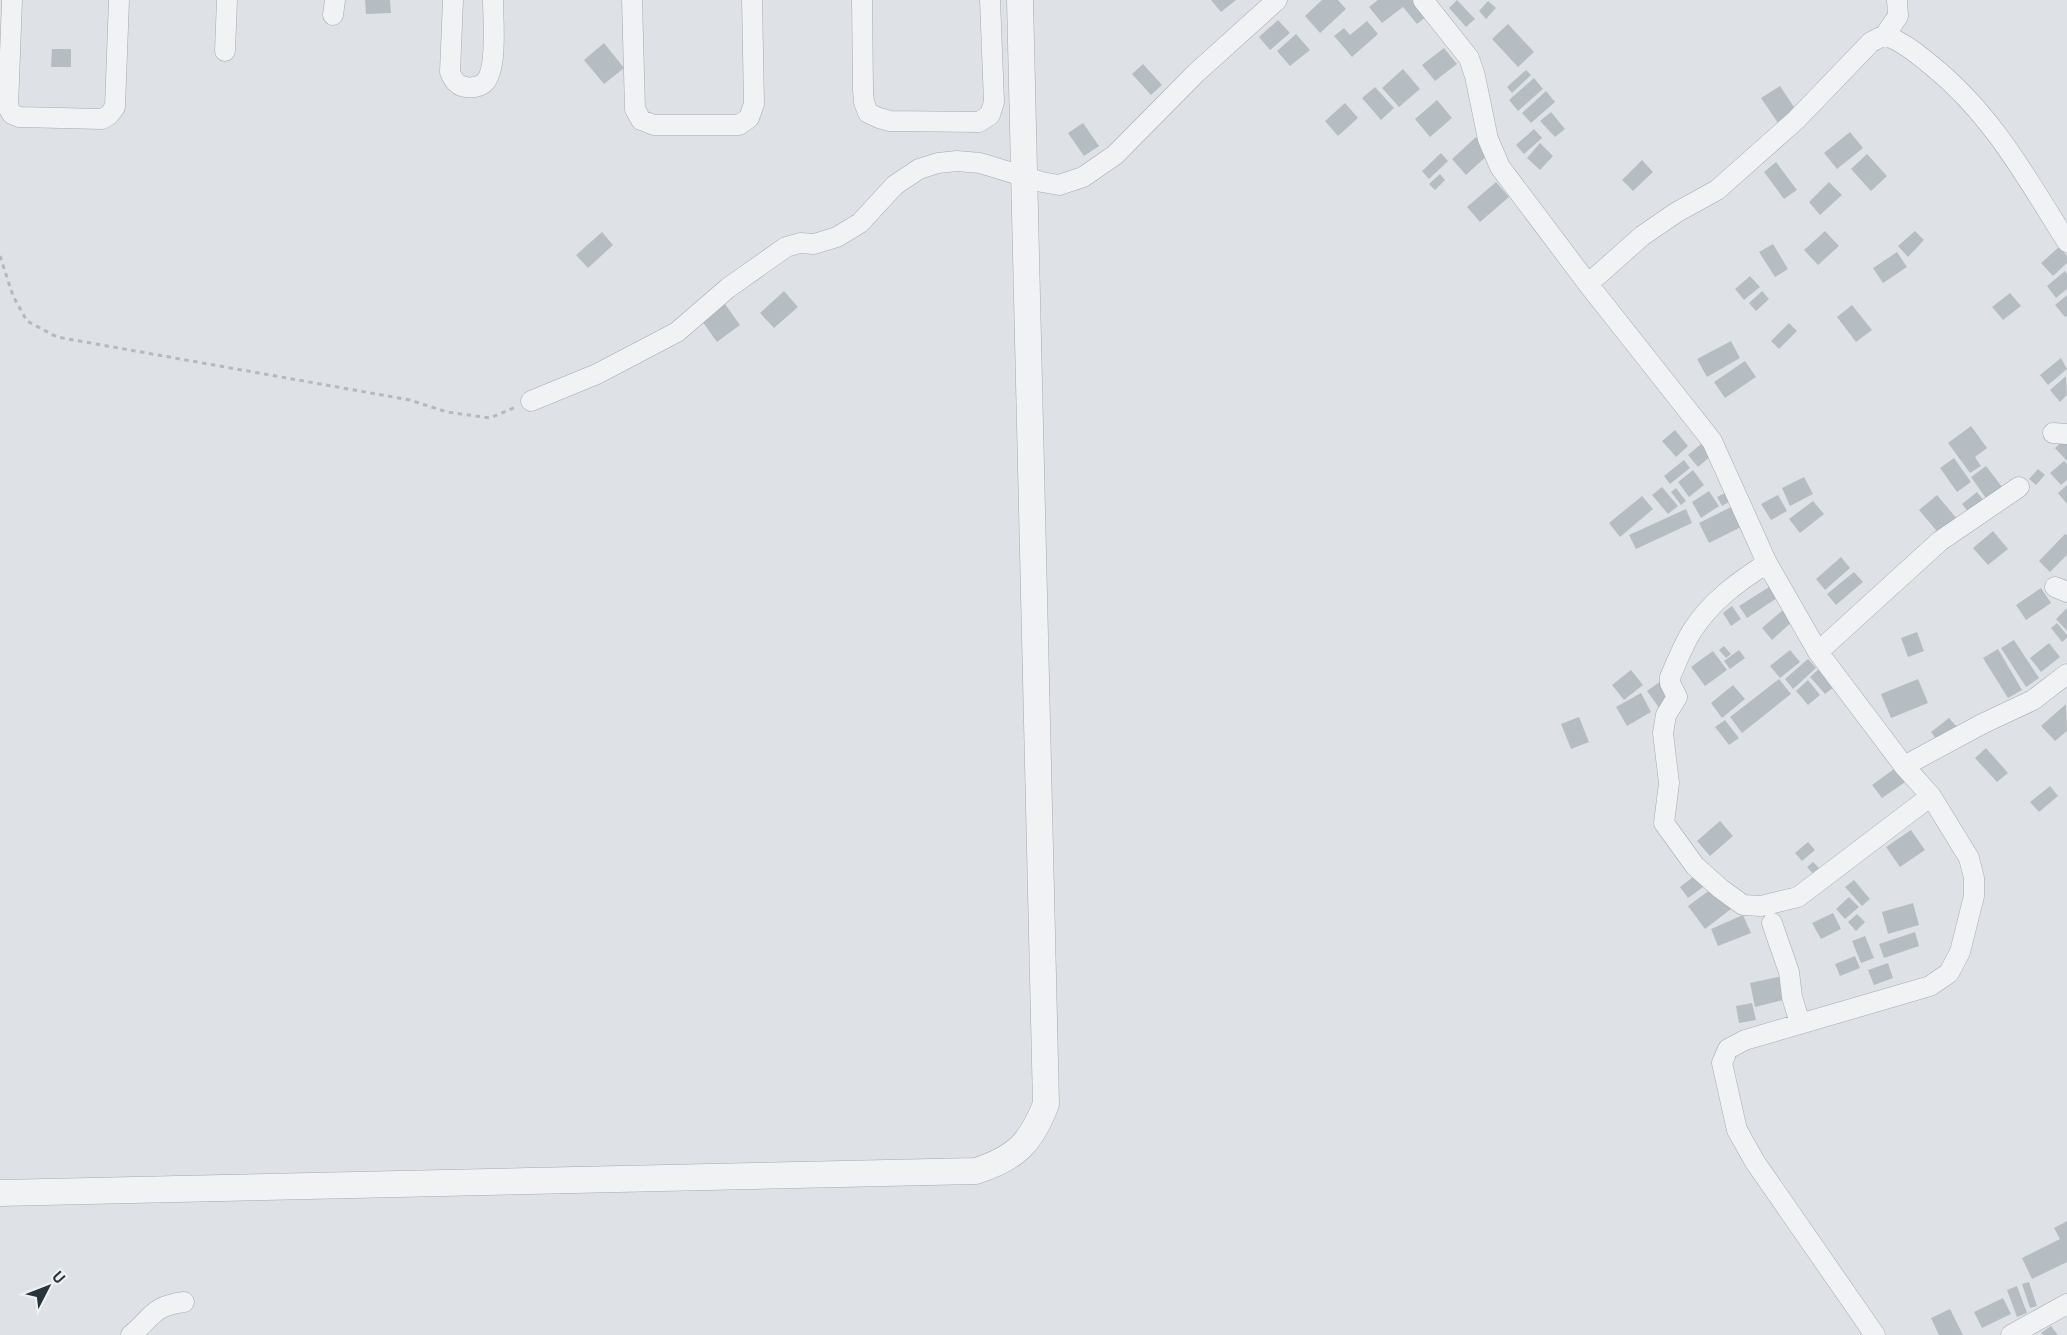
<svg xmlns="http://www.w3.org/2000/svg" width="2067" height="1335" viewBox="0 0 2067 1335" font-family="'PT Sans',sans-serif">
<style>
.building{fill:#b6bdc2}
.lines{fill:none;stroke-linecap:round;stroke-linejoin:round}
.minor-casing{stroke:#a4aaaf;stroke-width:21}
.tertiary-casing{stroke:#a4aaaf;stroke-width:27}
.path{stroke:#b4b9bc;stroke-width:3;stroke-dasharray:4.5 4.5;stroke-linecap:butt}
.minor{stroke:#f0f2f4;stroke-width:20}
.tertiary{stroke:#f0f2f4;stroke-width:26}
</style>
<rect width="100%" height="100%" fill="#dee2e6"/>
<path class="building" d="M365,0H390L391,13L366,14Z
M1211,0H1236L1221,12Z
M1322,0H1338L1346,9L1320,33L1305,16Z
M1378,0H1414L1427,16L1417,24L1403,7L1382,23L1369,7Z
M1457,0L1475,19L1466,27L1449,8Z
M1488,1L1496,8L1486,19L1479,11Z
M1278,20L1290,33L1270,50L1259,37Z
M1367,21L1378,34L1352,57L1334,36L1344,28L1350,35Z
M1508,24L1534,52L1518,67L1492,39Z
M1296,34L1310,50L1290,66L1277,51Z
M604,43L624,68L604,84L584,60Z
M1444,48L1457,64L1435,81L1422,65Z
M52,49H71V67H51Z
M1143,64L1162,85L1151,95L1132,74Z
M1403,69L1420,89L1399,107L1382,88Z
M1526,70L1531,75L1512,93L1507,87Z
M1534,78L1543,89L1518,111L1509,100Z
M1780,86L1796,110L1778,123L1761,98Z
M1375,87L1394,108L1381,120L1362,98Z
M1546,91L1555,102L1531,123L1522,113Z
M1437,100L1452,118L1430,137L1415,119Z
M1345,103L1358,118L1338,136L1325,121Z
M1551,112L1565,129L1555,137L1540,121Z
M1083,123L1099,146L1084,156L1068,133Z
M1534,129L1542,138L1524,154L1516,145Z
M1850,132L1863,148L1837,169L1824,153Z
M1476,137L1490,153L1466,175L1452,159Z
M1540,143L1553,156L1540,170L1527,158Z
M1441,153L1448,161L1429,179L1422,171Z
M1867,154L1887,176L1871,191L1851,169Z
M1642,160L1653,172L1633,191L1622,180Z
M1776,162L1797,190L1784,199L1764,172Z
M1440,174L1445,180L1435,190L1429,184Z
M1496,182L1509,197L1480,222L1467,207Z
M1829,182L1842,195L1820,215L1809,202Z
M1825,231L1839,246L1818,265L1804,250Z
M1915,231L1924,240L1908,257L1898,246Z
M602,232L613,245L588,268L576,255Z
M1773,244L1788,269L1775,277L1759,252Z
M2059,247L2067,256V263L2053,276L2041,263Z
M1897,252L1907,267L1883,283L1873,268Z
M2065,271L2067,274V289L2056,298L2047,286Z
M1750,276L1760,287L1744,300L1735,289Z
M784,291L798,307L774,328L760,313Z
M1762,291L1769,299L1756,311L1749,303Z
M2010,293L2021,306L2003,320L1992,307Z
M2067,295V316L2065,317L2055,305Z
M725,304L740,325L717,342L702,321Z
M1852,305L1872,330L1856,342L1837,317Z
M1789,323L1797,331L1779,349L1771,341Z
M1731,341L1740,358L1707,377L1697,359Z
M2061,358L2067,369L2048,385L2040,375Z
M1745,361L1756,377L1725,398L1714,382Z
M2066,376L2067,395L2060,402L2050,390Z
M1971,426L1987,448L1975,457L1981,466L1970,473L1948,443Z
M1675,430L1688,446L1676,457L1662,441Z
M2066,438L2067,439V461L2055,448Z
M1701,444L1711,456L1698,467L1688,455Z
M1954,458L1971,482L1957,492L1940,468Z
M1684,460L1690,468L1670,484L1664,476Z
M2064,461L2067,464V480L2061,485L2050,473Z
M1986,466L2006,492L1990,504L1971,477Z
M2038,469L2045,475L2036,485L2029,479Z
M1693,470L1704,485L1689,497L1678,482Z
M1804,477L1813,494L1790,506L1782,488Z
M2067,485V504L2058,493Z
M1662,487L1678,506L1668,514L1652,495Z
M1676,488L1686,501L1681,505L1671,492Z
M1709,491L1719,506L1701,518L1692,502Z
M1729,491L1734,499L1722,506L1717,497Z
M1977,492L1985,502L1970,514L1962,504Z
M1778,495L1787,511L1771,520L1761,504Z
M1937,495L1958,520L1940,535L1919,510Z
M1642,496L1653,509L1620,537L1609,523Z
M1813,501L1824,514L1800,533L1789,519Z
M1735,505L1745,525L1709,543L1699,523Z
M1686,509L1692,523L1636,549L1629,535Z
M1993,531L2008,549L1988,565L1973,548Z
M2065,534L2067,535V555L2050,572L2039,561Z
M1841,557L1850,568L1825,590L1816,579Z
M1854,572L1863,582L1836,605L1827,594Z
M1769,587L1777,598L1747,618L1739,606Z
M2041,588L2051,603L2026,620L2016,605Z
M1732,606L1741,619L1731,626L1723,613Z
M2067,608V631L2056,619Z
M1784,609L1794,620L1772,640L1762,628Z
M2057,623L2067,635V638L2062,642L2051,628Z
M1917,632L1924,651L1908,657L1901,638Z
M2014,640L2039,678L2026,687L2001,648Z
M2049,643L2060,657L2041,672L2030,658Z
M1724,646L1731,654L1726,658L1719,650Z
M1998,649L2022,690L2008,698L1983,658Z
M1739,650L1745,658L1730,669L1724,661Z
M1790,650L1800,662L1780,678L1770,666Z
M1713,651L1727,670L1705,686L1691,667Z
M1808,659L1816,668L1793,689L1785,679Z
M1820,668L1835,686L1825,694L1810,677Z
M1631,670L1643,685L1624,700L1612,685Z
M1779,679L1791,694L1742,733L1730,717Z
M1918,679L1928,703L1891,718L1881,694Z
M1808,680L1820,695L1808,705L1796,691Z
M1661,681L1674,699L1660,709L1647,691Z
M1733,685L1745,699L1722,718L1711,703Z
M1641,693L1651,712L1627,726L1616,707Z
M2066,704L2067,731L2055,741L2041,726Z
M1579,717L1589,742L1571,749L1561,724Z
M1949,718L1959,729L1940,744L1931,732Z
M1725,720L1739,738L1729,745L1715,727Z
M1986,748L2008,773L1997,782L1975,758Z
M1901,764L1911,778L1882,798L1872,785Z
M2050,786L2058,796L2039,812L2030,802Z
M1720,821L1733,836L1710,856L1697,841Z
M1911,830L1925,850L1900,867L1886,847Z
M1808,842L1815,850L1802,861L1795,853Z
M1813,862L1820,869L1814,875L1807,867Z
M1697,874L1706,885L1688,898L1680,887Z
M1854,880L1870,899L1862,906L1845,887Z
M1714,887L1731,909L1705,929L1688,906Z
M1849,897L1859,907L1845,919L1836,909Z
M1913,903L1919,925L1888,934L1882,912Z
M1833,913L1841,929L1821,939L1812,923Z
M1857,914L1865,922L1856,931L1848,922Z
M1743,915L1751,933L1718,946L1711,929Z
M1915,932L1919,946L1884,958L1879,944Z
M1865,936L1874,958L1861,963L1852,941Z
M1855,956L1860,968L1840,976L1835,964Z
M1888,963L1893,978L1874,985L1868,970Z
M1782,976L1787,999L1755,1007L1750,983Z
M1752,1003L1756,1020L1739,1023L1736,1006Z
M2067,1221V1262L2032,1279L2022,1258L2060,1239L2054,1228Z
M2029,1282L2037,1306L2030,1308L2022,1284Z
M2017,1286L2027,1313L2017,1317L2007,1290Z
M2003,1298L2011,1314L1982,1328L1974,1312Z
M1950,1309L1963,1335H1939L1931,1318Z
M2051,1326L2058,1335H2043L2041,1333Z"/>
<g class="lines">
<g class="minor-casing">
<path id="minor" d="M12,0L8,107L12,114L19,117L102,119L109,115L115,107L119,0
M453,0L450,72C453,80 457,86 466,87C471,88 479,87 484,83C498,71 493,18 493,0
M632,0L635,109L641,120L654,125H739L749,118L754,104L752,0
M862,0L863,90L864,102L868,113L879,118L890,121L979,122L990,115L994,102L990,0
M1423,0L1469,58L1475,76L1488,139L1500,167L1588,284L1712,441L1767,563L1818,652L1904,766L1931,796L1969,858L1974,878V896L1960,952L1949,973L1930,986L1745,1040L1728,1049L1722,1063L1737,1130L1755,1162L1875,1335
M333,15L335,0
M1885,35L1898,16L1897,0
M225,51L227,0
M1588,284L1642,236L1677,212L1717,190L1796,120L1871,42L1885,35C1903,42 1916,53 1931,65C1992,114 2026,177 2067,242
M531,401L597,374L677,332L728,288L786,247L800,243L814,244L837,237L860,223L895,185L919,169L938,163L957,161L980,163L1042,182L1059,185L1083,177L1115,155L1196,73L1277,0
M2053,433L2067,434
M1767,563C1738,582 1711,601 1692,631C1683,645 1677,662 1670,677V683L1677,697L1666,715L1663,733L1669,783L1664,823L1695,866L1721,889L1743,905L1761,906L1798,897L1931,796
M2055,587L2067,592
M1818,652L1940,541L2019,487
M1904,766L1982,724L2033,700L2067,674
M1772,923L1789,972L1792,997L1800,1023
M131,1335C153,1317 152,1306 184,1302
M2011,1335L2067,1304"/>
</g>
<g class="tertiary-casing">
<path id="tertiary" d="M0,1193L976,1171C1016,1158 1031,1143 1046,1104L1020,0"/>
</g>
<path class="path" d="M0,256L13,296L27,321L57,337L410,400L447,412L490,418L516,407"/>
<use href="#minor" class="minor"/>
<use href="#tertiary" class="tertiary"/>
</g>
<g transform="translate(48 1287) rotate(48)" stroke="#edf1f4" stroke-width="4.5" paint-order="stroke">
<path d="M0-4.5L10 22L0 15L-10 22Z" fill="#29333b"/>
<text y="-9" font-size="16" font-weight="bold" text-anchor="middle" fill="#29333b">U</text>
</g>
</svg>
